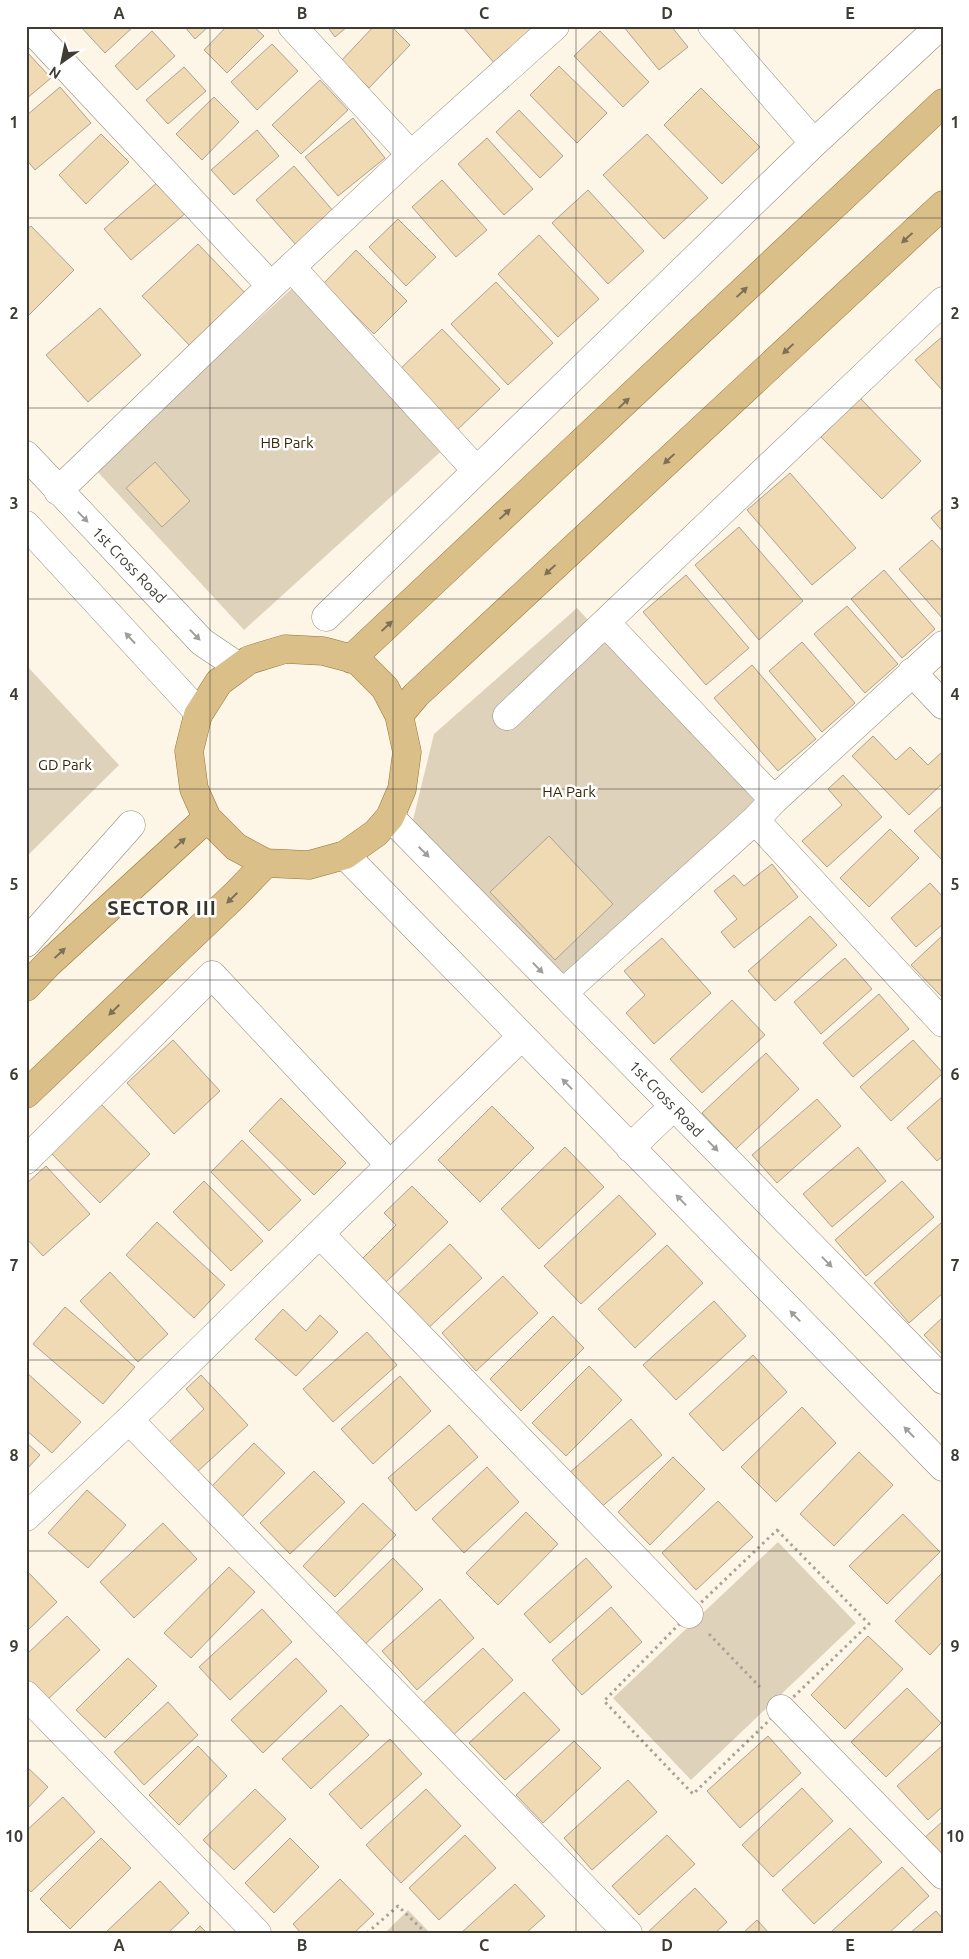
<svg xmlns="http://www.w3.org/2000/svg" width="969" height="1959" viewBox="0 0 969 1959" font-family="Ubuntu,sans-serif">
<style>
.green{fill:#dfd2bb}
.building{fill:#f0dab4;stroke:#aaa295}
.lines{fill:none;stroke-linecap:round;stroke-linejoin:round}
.minor-casing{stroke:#928b7d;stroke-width:29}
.major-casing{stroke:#947637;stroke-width:29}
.path{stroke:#a8a297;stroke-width:3;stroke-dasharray:2.5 4;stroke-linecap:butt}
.minor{stroke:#fff;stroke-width:28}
.major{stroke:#dabf88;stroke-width:28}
.oneway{fill:#7d7057}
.oneway2{fill:#9f9e9a}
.grid{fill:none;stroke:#3f3c36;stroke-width:1;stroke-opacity:0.55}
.labels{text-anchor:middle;stroke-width:5;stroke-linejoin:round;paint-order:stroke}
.park-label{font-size:15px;fill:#362706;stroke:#fff}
.street-label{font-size:15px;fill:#3f3c36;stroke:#fff}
.district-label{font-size:20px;font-weight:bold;letter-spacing:1px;fill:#3b3429;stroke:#fff}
.neatline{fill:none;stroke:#3f3c36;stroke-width:2}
.grid-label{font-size:16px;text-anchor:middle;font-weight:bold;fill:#3f3c36}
</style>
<rect width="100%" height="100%" fill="#fdf5e6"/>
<path class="green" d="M299,282L447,446L244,630L95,469Z
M577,608L758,804L567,978L413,820L434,734Z
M26,665L119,765L26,857Z
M778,1542L856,1623L691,1780L613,1698Z
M408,1910L430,1933H385Z"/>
<path class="building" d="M82,26H134L105,53L81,27Z
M184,26H209L195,39Z
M227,26H253L264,36L227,73L204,50Z
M327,26H348L335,37Z
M374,26H391L410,45L369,88L341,61Z
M462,26H539L496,65Z
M623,26H671L688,47L659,70Z
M152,31L175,56L137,90L115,66Z
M600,31L649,82L623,107L574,56Z
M272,44L298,71L257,110L231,82Z
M26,51L51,78L26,99Z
M559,66L607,113L577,143L530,95Z
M184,67L206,91L168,124L146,100Z
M320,80L348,110L301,154L272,125Z
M60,87L91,123L35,170L26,159V116Z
M701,88L760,147L722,184L664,125Z
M214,97L239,122L202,160L176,134Z
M519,110L563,156L540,178L496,132Z
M353,118L385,158L338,196L305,157Z
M257,130L279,156L234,195L211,170Z
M101,134L129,162L86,204L59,175Z
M647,134L708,198L664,239L603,175Z
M487,138L533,189L504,215L458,164Z
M294,166L335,213L297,246L256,200Z
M442,180L487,230L456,257L412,207Z
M159,181L187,212L131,260L104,229Z
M588,190L644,251L608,284L552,223Z
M398,219L436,257L406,286L369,247Z
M31,226L74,270L26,318V230Z
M539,235L599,299L558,337L498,274Z
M198,244L247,295L192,348L142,296Z
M356,250L407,301L374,334L323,284Z
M496,282L553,343L508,385L451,324Z
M100,308L141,355L88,402L46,355Z
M442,329L500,389L455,432L397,372Z
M943,336V391L915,360Z
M860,398L921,461L882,499L821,437Z
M155,462L190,501L162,527L126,488Z
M790,473L856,548L812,585L747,510Z
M943,508V532L931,518Z
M739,527L803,601L759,640L695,565Z
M932,540L943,552V619L899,569Z
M884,570L935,629L902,658L851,599Z
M686,575L749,648L706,685L643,612Z
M847,606L898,664L865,693L814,634Z
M802,642L855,703L822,732L769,671Z
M752,665L816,739L778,771L714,698Z
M873,736L896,760L910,747L928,765L943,751V783L909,815L852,756Z
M843,775L882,817L827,867L802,841L842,805L828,789Z
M943,805V861L914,831Z
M890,829L919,858L869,907L840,878Z
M549,836L613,904L555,960L490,892Z
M772,864L798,897L734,948L721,932L737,919L714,891L734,875L744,886Z
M930,883L943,897V924L916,947L891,918Z
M810,916L837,945L775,1001L748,971Z
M943,935V996L942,997L911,965Z
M662,938L711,993L654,1044L626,1013L645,995L624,971Z
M845,958L872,989L821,1034L794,1002Z
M879,994L909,1029L853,1077L823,1043Z
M732,1000L765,1035L702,1093L670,1059Z
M173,1040L220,1091L174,1134L127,1083Z
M913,1040L943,1073L891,1121L860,1087Z
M766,1053L799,1089L736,1149L702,1113Z
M943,1096V1156L937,1161L907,1128Z
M281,1098L346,1163L314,1195L249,1131Z
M817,1099L841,1126L777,1183L752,1155Z
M100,1103L150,1154L100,1203L49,1151Z
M492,1106L534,1148L480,1202L438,1160Z
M242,1140L301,1200L269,1231L211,1172Z
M565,1147L604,1187L539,1249L501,1209Z
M858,1147L886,1181L832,1227L803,1194Z
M46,1166L90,1214L43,1256L26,1238V1184Z
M204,1181L263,1241L231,1271L173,1212Z
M902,1181L934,1217L866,1276L835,1240Z
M412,1186L448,1222L384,1284L361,1260L396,1225L384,1213Z
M619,1195L656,1234L581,1304L544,1266Z
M157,1222L225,1285L194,1318L126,1255Z
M941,1223L943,1225V1293L909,1323L874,1283Z
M450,1244L482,1278L424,1332L392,1299Z
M667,1245L703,1283L635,1348L598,1309Z
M110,1272L168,1334L138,1362L80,1301Z
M503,1276L538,1313L476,1371L442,1333Z
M714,1301L746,1336L676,1400L643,1365Z
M65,1307L135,1367L103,1404L33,1344Z
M283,1309L306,1331L320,1315L338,1332L296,1376L255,1339Z
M553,1316L584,1348L521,1411L490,1379Z
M943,1317V1355L924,1335Z
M367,1332L397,1365L333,1422L303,1389Z
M753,1355L787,1392L723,1451L689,1414Z
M589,1366L622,1400L566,1456L532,1423Z
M26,1372L81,1422L52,1453L26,1430Z
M201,1375L248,1425L196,1473L168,1443L204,1409L186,1389Z
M400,1376L431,1411L373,1464L341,1429Z
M802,1407L836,1443L776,1502L741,1467Z
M631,1419L662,1455L599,1509L568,1474Z
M449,1425L478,1457L416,1511L388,1478Z
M26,1442L40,1455L26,1470Z
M254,1443L285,1473L240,1519L210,1488Z
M859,1452L893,1485L834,1546L800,1514Z
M673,1457L705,1489L650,1545L618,1512Z
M487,1467L519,1502L464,1553L432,1519Z
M314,1471L345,1502L290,1554L260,1523Z
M87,1490L126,1525L88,1568L48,1533Z
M718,1501L753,1537L696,1590L662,1553Z
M363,1503L396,1535L335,1597L303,1566Z
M526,1512L558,1544L498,1605L466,1573Z
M903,1514L940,1552L887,1604L849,1566Z
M163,1523L197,1559L134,1618L100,1582Z
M393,1558L423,1589L361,1648L331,1618Z
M586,1558L612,1587L550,1643L524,1614Z
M229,1567L255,1592L191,1658L164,1633Z
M26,1570L57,1602L26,1632Z
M943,1572V1641L930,1655L895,1621Z
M440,1599L474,1638L417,1690L382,1651Z
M611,1607L642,1642L582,1695L552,1660Z
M262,1609L292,1642L230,1700L199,1667Z
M67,1616L100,1650L46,1701L26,1681V1655Z
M868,1636L903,1669L845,1729L811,1695Z
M483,1648L513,1680L450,1738L421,1705Z
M128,1658L157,1686L105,1738L76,1710Z
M296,1658L327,1691L263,1753L231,1720Z
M907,1688L941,1723L886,1777L851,1742Z
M524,1692L560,1730L505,1780L469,1743Z
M168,1702L198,1735L144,1785L114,1752Z
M341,1705L369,1735L311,1789L282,1759Z
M768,1736L801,1773L740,1828L707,1791Z
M390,1739L422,1774L361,1829L329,1794Z
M574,1741L601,1768L543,1823L516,1795Z
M943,1745V1806L928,1820L897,1786Z
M198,1746L227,1776L179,1825L149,1795Z
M26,1766L48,1787L26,1810Z
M628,1780L657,1812L592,1870L564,1838Z
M802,1788L833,1821L773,1877L742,1845Z
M255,1789L286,1819L234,1870L203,1840Z
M426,1789L461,1826L401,1883L366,1845Z
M63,1797L95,1832L31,1892L26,1887V1831Z
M943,1821V1862L922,1840Z
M850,1828L882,1862L814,1924L782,1890Z
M465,1835L496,1868L439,1920L409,1888Z
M667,1835L695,1864L639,1915L612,1886Z
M101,1838L131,1868L70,1929L40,1899Z
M290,1838L319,1867L274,1913L245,1883Z
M902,1867L929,1896L889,1933H833L832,1931Z
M340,1879L374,1914L354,1933H301L293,1924Z
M160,1881L189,1913L168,1933H105Z
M515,1884L545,1916L526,1933H461Z
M695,1888L727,1922L715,1933H647Z
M936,1911L943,1919V1933H910Z
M757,1920L769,1933H743Z
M200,1926L207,1933H193Z"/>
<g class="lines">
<g class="minor-casing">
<path id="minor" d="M28,26L271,286
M292,26L411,155
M712,26L814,143L940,26
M291,267L476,470
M26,455L202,642L239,667
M58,491L271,286L411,155L555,26
M26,525L199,713
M326,617L814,143
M606,623L774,800
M912,672L943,705
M507,716L943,301
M390,817L943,1380
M755,820L943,1023
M345,855L943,1467
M26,943L131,825
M563,993L755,820L774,800L943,645
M630,1148L674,1106
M26,1160L212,975L390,1165
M320,1234L689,1614
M129,1420L628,1933
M26,1517L129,1420L521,1037
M26,1695L257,1933
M781,1709L943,1875"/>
</g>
<g class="major-casing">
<path id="major" d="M285,649L323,651L357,660L385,688L399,715L407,752L402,789L390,817L376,833L345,855L309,865L266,863L236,847L207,818L194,789L189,751L198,715L219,682L249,660Z
M351,659L943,103
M399,715L416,695L943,205
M26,987L49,963L207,818
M26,1094L235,895L266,863"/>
</g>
<path class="path" d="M777,1530L869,1624L693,1794L604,1701L689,1614Z
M709,1634L760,1687
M367,1933L398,1906L426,1933"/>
<use href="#minor" class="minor"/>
<use href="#major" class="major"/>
</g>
<defs><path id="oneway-solid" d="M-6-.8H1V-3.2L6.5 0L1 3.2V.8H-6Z" transform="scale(1.25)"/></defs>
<g class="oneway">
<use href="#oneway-solid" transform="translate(907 238) rotate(137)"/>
<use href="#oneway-solid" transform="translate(742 292) rotate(-43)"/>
<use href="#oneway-solid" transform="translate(788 349) rotate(137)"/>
<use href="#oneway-solid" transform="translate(624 403) rotate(-43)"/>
<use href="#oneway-solid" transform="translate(669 459) rotate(137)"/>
<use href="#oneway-solid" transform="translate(505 514) rotate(-43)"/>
<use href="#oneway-solid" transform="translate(550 570) rotate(137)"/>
<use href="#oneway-solid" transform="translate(387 626) rotate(-43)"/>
<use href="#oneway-solid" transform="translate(180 843) rotate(-43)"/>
<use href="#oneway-solid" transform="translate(232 898) rotate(136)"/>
<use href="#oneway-solid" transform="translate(60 953) rotate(-43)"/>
<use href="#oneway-solid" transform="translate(114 1010) rotate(136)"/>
</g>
<g class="oneway2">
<use href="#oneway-solid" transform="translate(83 517) rotate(46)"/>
<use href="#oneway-solid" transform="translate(195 635) rotate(46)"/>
<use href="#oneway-solid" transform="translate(130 638) rotate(-133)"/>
<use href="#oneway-solid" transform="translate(424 852) rotate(45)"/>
<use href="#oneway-solid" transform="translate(538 968) rotate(46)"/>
<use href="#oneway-solid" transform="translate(567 1084) rotate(-134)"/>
<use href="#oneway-solid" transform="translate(713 1146) rotate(46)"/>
<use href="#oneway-solid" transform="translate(681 1200) rotate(-134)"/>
<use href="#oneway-solid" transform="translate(827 1262) rotate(46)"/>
<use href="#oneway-solid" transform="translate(795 1316) rotate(-134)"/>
<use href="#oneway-solid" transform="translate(909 1432) rotate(-134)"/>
</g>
<path class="grid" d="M210,26V1933M393,26V1933M576,26V1933M759,26V1933M26,218H943M26,408H943M26,599H943M26,789H943M26,980H943M26,1170H943M26,1360H943M26,1551H943M26,1741H943"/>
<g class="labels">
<g class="park-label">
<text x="287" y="448">HB Park</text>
<text x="65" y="770">GD Park</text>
<text x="569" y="797">HA Park</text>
</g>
<g class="street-label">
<text transform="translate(129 565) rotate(46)" y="5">1st Cross Road</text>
<text transform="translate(666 1099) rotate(46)" y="5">1st Cross Road</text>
</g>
<g class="district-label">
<text x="162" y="915">SECTOR III</text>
</g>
</g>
<rect width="969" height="1959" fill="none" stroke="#ffffff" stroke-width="55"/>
<g transform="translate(62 62) rotate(213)" stroke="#ffffff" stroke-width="4" paint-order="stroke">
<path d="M0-4L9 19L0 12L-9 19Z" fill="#3f3c36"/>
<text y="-8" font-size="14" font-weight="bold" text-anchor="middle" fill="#3f3c36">N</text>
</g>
<rect x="28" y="28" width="914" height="1904" class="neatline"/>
<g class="grid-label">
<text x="119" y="19">A</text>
<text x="302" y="19">B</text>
<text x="484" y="19">C</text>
<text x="667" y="19">D</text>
<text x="850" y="19">E</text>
<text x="14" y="128">1</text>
<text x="955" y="128">1</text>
<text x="14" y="319">2</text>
<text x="955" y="319">2</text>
<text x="14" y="509">3</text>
<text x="955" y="509">3</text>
<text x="14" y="700">4</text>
<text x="955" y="700">4</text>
<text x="14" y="890">5</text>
<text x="955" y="890">5</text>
<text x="14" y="1080">6</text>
<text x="955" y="1080">6</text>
<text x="14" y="1271">7</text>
<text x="955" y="1271">7</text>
<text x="14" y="1461">8</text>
<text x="955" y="1461">8</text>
<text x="14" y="1652">9</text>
<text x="955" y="1652">9</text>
<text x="14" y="1842">10</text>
<text x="955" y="1842">10</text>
<text x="119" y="1951">A</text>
<text x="302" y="1951">B</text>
<text x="484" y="1951">C</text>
<text x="667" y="1951">D</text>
<text x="850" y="1951">E</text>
</g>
</svg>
